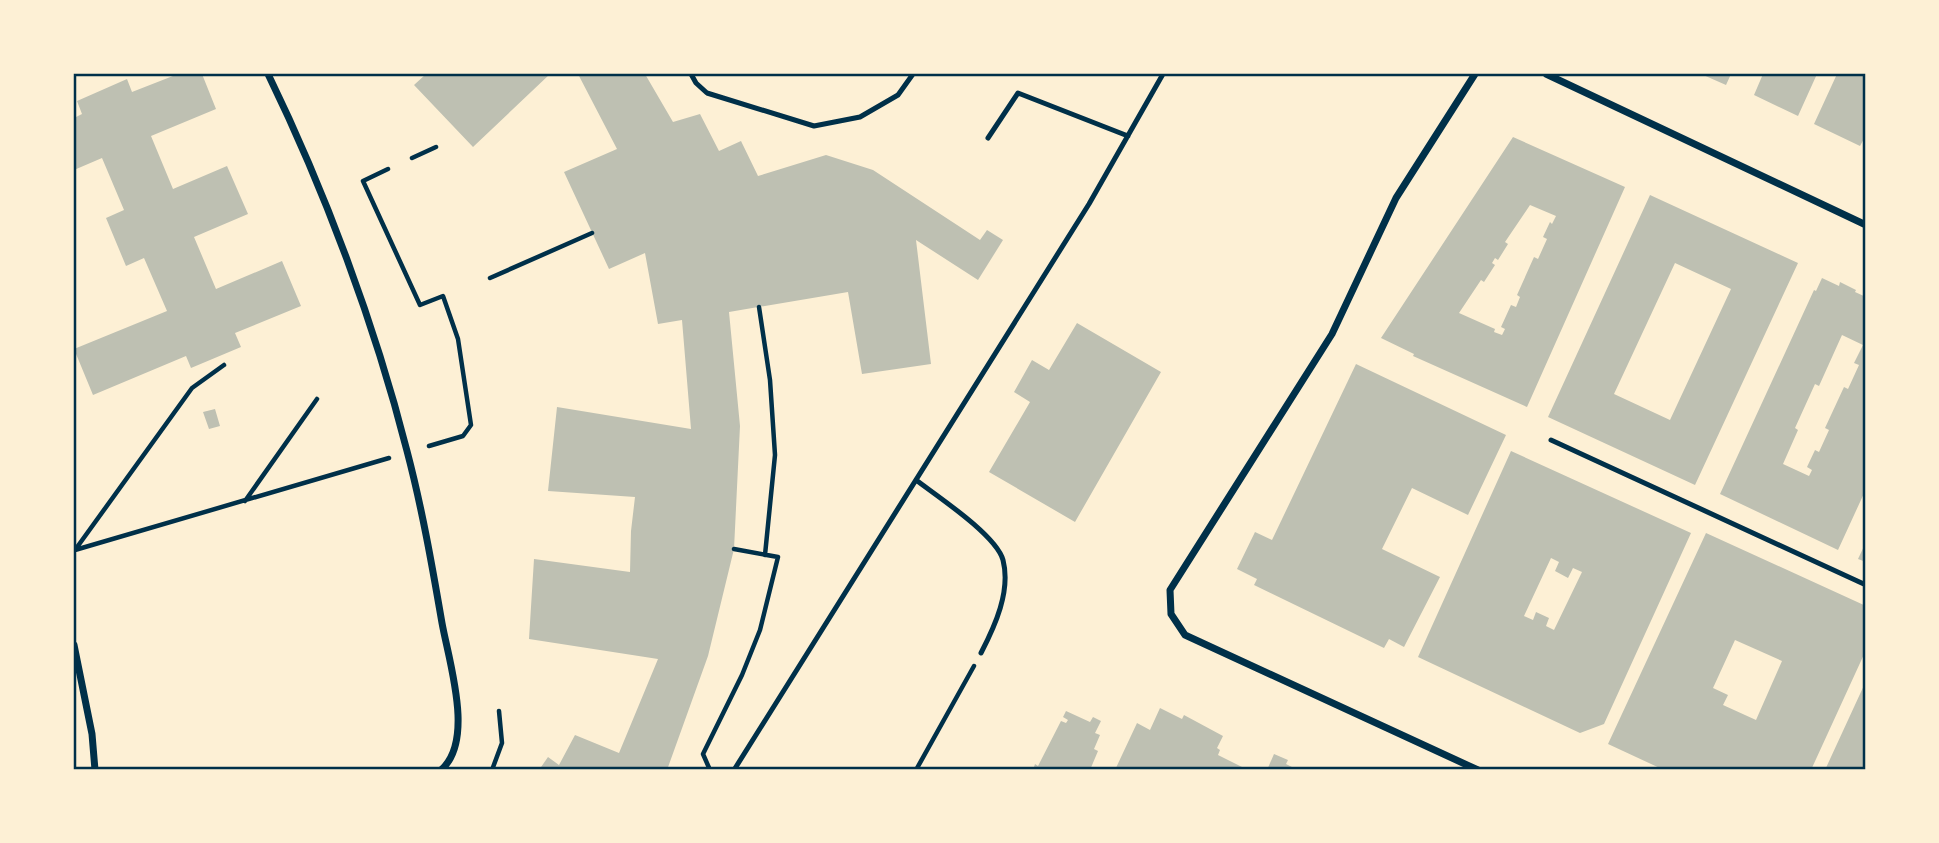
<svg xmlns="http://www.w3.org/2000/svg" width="1939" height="843" viewBox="0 0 1939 843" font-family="'Nunito Sans',sans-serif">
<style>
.building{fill:#bec0b2;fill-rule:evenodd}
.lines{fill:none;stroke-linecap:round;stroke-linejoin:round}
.path{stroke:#003049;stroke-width:4.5}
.service{stroke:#003049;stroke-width:5}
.minor{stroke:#003049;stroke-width:7}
.neatline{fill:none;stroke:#003049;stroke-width:2.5}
</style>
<rect width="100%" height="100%" fill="#fdf0d5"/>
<path class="building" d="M178,74H202L216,109L151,136L173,189L227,166L248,214L194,237L216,289L282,261L301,306L235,333L241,347L191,368L186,356L93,395L74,349L167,311L144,258L126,266L106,218L124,210L102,158L74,170V118L82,114L77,101L127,79L132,92Z
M426,74H550L473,147L414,85Z
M578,74H645L673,122L700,114L719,151L741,141L758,176L826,155L873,170L980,240L987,230L1003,240L978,280L916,240L931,364L862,374L848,292L729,312L740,426L734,549L708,656L667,770H539L548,757L559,765L575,735L619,753L658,659L529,639L534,559L630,572L631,531L635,497L548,491L557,407L691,429L682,320L658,324L645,253L609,269L564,172L617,149Z
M1701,74H1731L1726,85Z
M1763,74H1817L1798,116L1754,95Z
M1837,74H1866V135L1860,146L1814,124Z
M1513,137L1625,187L1527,407L1413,356L1414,354L1381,338ZM1530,205L1556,216L1552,224L1550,222L1543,237L1547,239L1538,259L1534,257L1517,295L1520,297L1516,307L1511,305L1501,327L1505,329L1502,335L1494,332L1495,329L1459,313L1481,280L1484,282L1495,265L1492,263L1495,258L1498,260L1508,244L1505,242Z
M1650,195L1798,263L1695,485L1548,417ZM1675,263L1731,289L1670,420L1614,394Z
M1822,278L1839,286L1840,282L1856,290L1855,292L1866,297V489L1838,550L1720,494L1814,290L1816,291ZM1842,335L1863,345L1854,363L1859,365L1848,389L1844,387L1825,428L1829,430L1819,452L1815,450L1807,467L1812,470L1809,476L1783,464L1798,430L1795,428L1815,384L1819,386Z
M1077,323L1161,372L1075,522L989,472L1030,402L1014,392L1032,360L1049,370Z
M1356,364L1506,435L1468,515L1412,488L1382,549L1440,577L1404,647L1389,639L1384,648L1254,585L1257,579L1237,569L1255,532L1272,540Z
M215,409L220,426L209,429L203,412Z
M1511,451L1691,533L1604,724L1580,733L1418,657ZM1551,558L1559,562L1555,571L1568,578L1573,568L1582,572L1554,630L1546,626L1549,618L1536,612L1533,620L1524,616Z
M1706,533L1866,606V650L1811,770H1664L1608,744ZM1735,640L1782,661L1756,720L1723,705L1728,695L1713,688Z
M1866,542V562L1858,559Z
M1866,681V770H1825Z
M1160,708L1182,719L1184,715L1223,736L1217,748L1220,750L1218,755L1248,770H1115L1137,723L1150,730Z
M1066,711L1090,722L1093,717L1101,721L1095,733L1100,735L1094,749L1098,751L1090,770H1033L1035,764L1038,766L1061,721L1066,723L1068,720L1063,717Z
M1274,754L1288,760L1286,764L1298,770H1267Z"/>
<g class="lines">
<path class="path" d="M412,158L436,147
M388,169L363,181L420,305L443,296L458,339L471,425L463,436L429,446
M490,278L592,233
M759,307L770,380L775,455L765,555
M245,501L317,399
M75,550L389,458
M75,550L192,388L224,365
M492,770L502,743L499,711
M710,770L703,754L742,675L760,630L778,557L734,549
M916,770L974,666"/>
<path class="service" d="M691,74L696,83L707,93L814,126L860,117L898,95L913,74
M988,138L1018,93L1128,136
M1551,440L1866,585
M916,480C937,496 996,535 1003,560C1011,591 995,626 981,653
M734,770L1089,204L1163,74"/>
<path class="minor" d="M268,74C325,191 375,325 407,451C422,508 432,565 442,623C449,662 475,741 441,770
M1475,74L1396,198L1332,334L1170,590L1171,614L1185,635L1478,770
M1546,74L1866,225
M74,645L92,734L95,770"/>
</g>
<rect width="1939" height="843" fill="none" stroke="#fdf0d5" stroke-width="150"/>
<rect x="75" y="75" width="1789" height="693" class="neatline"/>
</svg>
